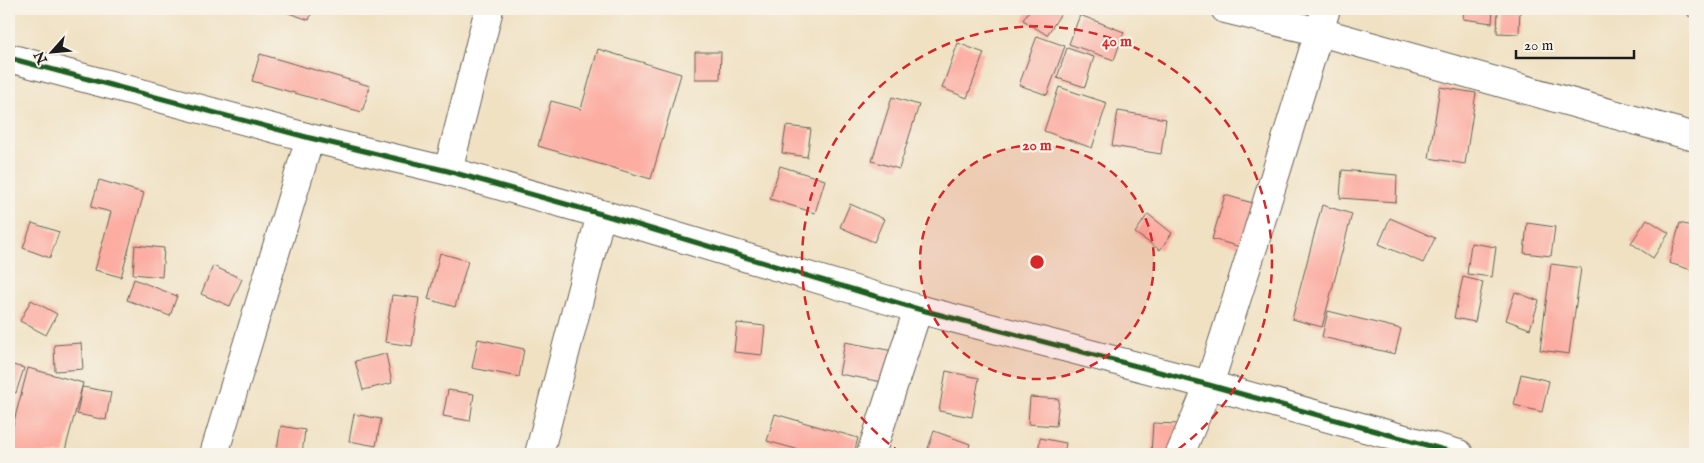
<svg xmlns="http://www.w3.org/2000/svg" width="1704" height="463" viewBox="0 0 1704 463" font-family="'IM FELL English',serif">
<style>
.building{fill:#fcaca1}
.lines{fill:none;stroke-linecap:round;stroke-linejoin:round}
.minor-casing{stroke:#666156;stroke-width:30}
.minor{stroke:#fff;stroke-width:28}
.cycleway-casing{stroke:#f7f3e8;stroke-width:8}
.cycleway{stroke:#1b5e20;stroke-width:5}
.ring{fill:none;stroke:#d62828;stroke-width:2.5;stroke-dasharray:9 6}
.centre{fill:#d62828;stroke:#f7f3e8;stroke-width:2.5}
.ring-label{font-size:15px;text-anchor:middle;font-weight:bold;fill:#d62828;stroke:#f7f3e8;stroke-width:4.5;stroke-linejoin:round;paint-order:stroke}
</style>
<rect width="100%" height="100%" fill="#f7f3e8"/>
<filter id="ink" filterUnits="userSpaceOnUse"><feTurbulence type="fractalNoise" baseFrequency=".02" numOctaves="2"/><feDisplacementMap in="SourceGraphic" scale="10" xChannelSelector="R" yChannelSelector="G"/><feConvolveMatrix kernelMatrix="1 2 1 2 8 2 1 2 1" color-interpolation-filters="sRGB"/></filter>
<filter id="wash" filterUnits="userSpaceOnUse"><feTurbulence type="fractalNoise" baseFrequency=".0096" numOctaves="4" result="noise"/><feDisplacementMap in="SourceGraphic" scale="20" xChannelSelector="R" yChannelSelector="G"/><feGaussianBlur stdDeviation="1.12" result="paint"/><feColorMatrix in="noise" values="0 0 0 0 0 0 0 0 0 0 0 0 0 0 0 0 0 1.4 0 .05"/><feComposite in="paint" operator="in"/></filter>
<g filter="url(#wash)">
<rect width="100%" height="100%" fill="#f0e1c3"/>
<g id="blocks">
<path class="building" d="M277,9H313L309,20Z
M1030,9H1057L1062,12L1047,35L1023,20Z
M1464,9H1493L1492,23L1463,19Z
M1498,9H1520L1519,34L1497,33Z
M1690,9H1695V17L1688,16Z
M1080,15L1124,32L1114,60L1069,44Z
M1037,36L1065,46L1047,95L1019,85Z
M958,43L984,53L967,98L942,88Z
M1067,48L1094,57L1085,87L1057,78Z
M598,49L681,74L651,179L538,146L551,101L581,109Z
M695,52H721L720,79H695Z
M260,54L370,86L362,112L252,81Z
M1059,87L1107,103L1092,148L1044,131Z
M1440,87L1476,93L1465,164L1429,158Z
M892,97L919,105L899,169L872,161Z
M1118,111L1166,119L1161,154L1112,146Z
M786,126L811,129L807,157L782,153Z
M780,166L825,180L815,213L770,199Z
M1342,170L1397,175L1396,202L1340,198Z
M99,180L144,193L121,277L95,270L111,212L91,207Z
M1225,195L1270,208L1258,252L1212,239Z
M850,204L884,219L874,242L840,227Z
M1322,205L1352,214L1322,327L1292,319Z
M1148,214L1172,233L1160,250L1135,233Z
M1390,218L1435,238L1423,263L1379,244Z
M1647,219L1669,233L1653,258L1631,243Z
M32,223L59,232L50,258L23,248Z
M1527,223L1555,227L1551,256L1524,253Z
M1680,223L1695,227V271L1669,263Z
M1471,243L1496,247L1492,277L1467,274Z
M135,245L164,248L162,277L133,274Z
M440,253L468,261L455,307L428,299Z
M1551,264L1581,268L1569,354L1540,350Z
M213,266L242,279L230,306L201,294Z
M1463,277L1483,282L1475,322L1454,318Z
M134,279L177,296L170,316L127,300Z
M1515,292L1539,301L1530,329L1506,320Z
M392,295L419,298L412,346L385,342Z
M31,300L57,314L46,335L20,321Z
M1328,311L1401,329L1395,354L1322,337Z
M737,323L765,326L762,355L734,352Z
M478,339L524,349L519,377L472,368Z
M845,342L893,351L888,383L839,374Z
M81,343L83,369L55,371L54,345Z
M386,354L392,383L363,390L355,361Z
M9,364L24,368L16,393L9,390Z
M28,368L83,383L64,454H19L9,452V440Z
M946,371L979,378L972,417L939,411Z
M1521,374L1549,381L1542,412L1514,405Z
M82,387L111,392L106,420L77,414Z
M448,390L474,394L470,421L443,416Z
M1030,397L1059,399L1056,426L1028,424Z
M354,414L381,419L376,446L349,441Z
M775,414L858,438L854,454H814L767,441Z
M1153,423L1179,424L1177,454H1151Z
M281,426L305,430L302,454H276Z
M934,431L970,444L967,454H926Z
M1040,438L1066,443L1064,454H1038Z"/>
</g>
</g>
<g filter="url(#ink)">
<use href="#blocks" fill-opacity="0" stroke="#666156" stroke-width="1"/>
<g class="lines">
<g class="minor-casing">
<path id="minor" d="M1225,9L1320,32L1695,137
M9,58L310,138L448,171L601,214L918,309L1209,385L1459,454
M448,171L489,9
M214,454L310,138
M539,454L601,214
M871,454L918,309
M1180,454L1209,385L1254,244L1326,9"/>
</g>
<use href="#minor" class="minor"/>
<g class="cycleway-casing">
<path id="cycleway" d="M9,58L310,138L448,171L601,214L918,309L1209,385L1459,454"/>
</g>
<use href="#cycleway" class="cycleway"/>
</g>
</g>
<circle cx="1037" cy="262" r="117" fill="#d62828" fill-opacity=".12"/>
<g class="ring">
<circle cx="1037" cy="262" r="117"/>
<path d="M901 453A235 235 0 1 1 1173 453"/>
</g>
<circle cx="1037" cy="262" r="8" class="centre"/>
<g class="ring-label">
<text x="1117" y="46">40 m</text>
<text x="1037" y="150">20 m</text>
</g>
<rect width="1704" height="463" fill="none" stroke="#f7f3e8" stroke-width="30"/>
<g transform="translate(52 52) rotate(243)" stroke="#f7f3e8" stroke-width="4" paint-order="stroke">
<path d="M0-4L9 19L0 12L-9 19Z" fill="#1c1c1c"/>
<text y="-8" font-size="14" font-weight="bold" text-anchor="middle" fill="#1c1c1c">N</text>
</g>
<path d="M1516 50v8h118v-8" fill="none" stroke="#1c1c1c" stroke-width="2.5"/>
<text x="1524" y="50" font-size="15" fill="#1c1c1c" stroke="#f7f3e8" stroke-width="4" paint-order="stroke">20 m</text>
</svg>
